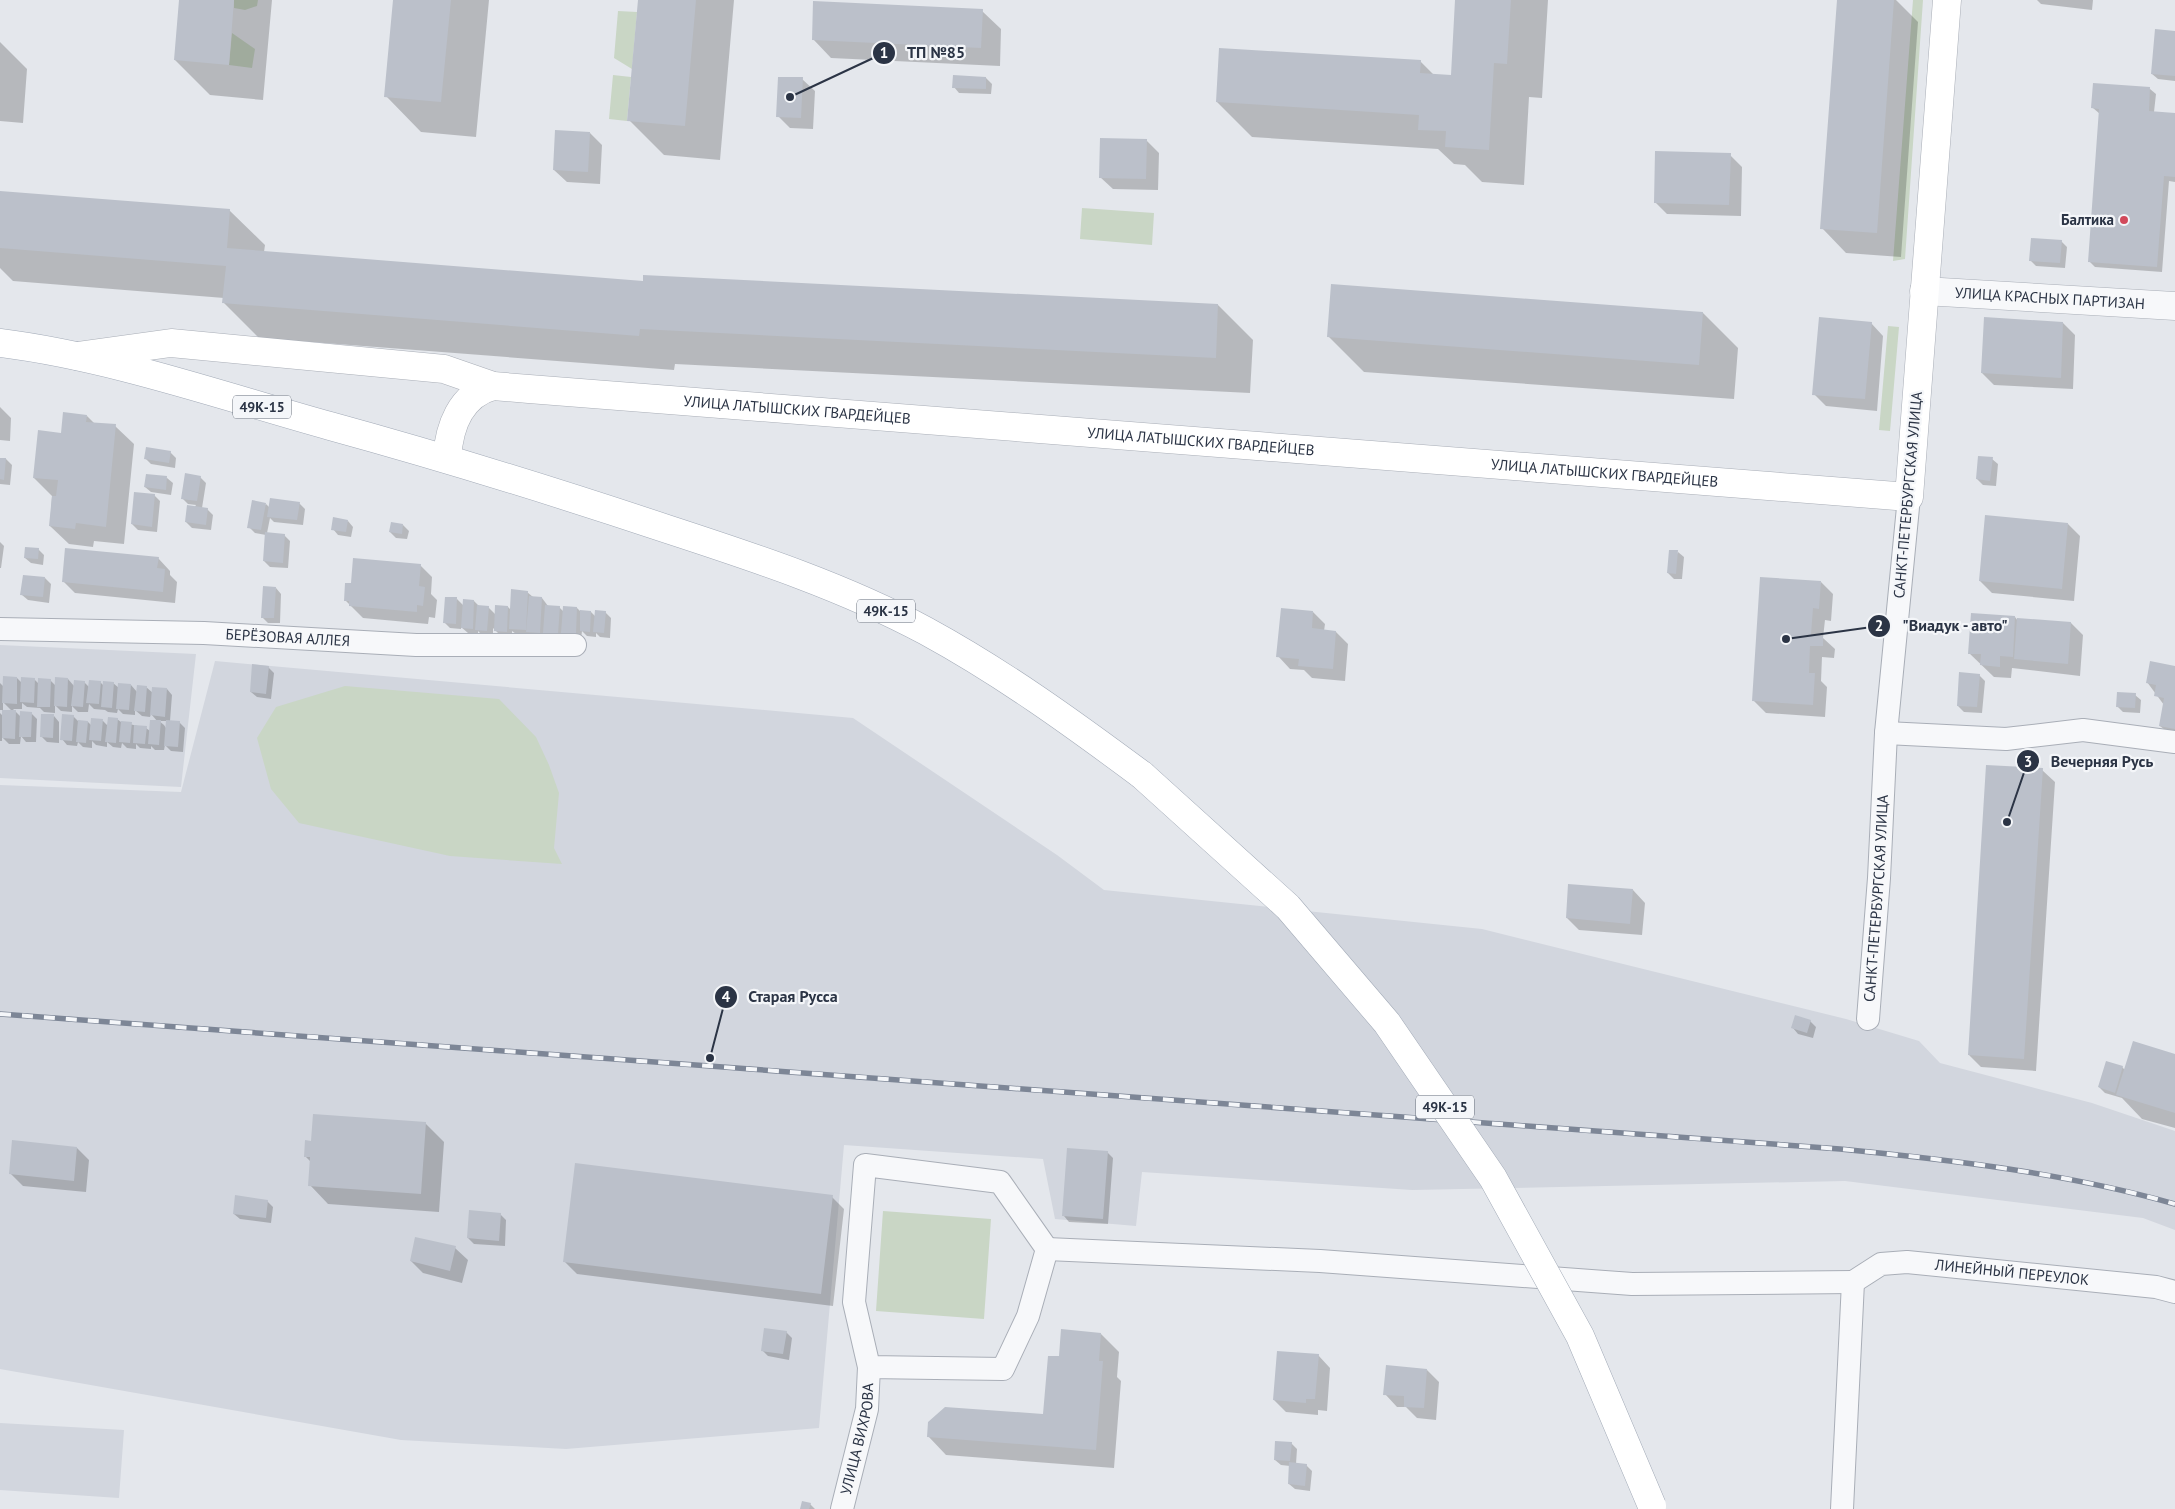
<svg xmlns="http://www.w3.org/2000/svg" width="2175" height="1509" viewBox="0 0 2175 1509" font-family="'PT Sans',sans-serif">
<style>
.built{fill:#d2d6de}
.green{fill:#c9d6c5}
.shadow{fill:#0003;fill-rule:evenodd}
.building{fill:#bbc0ca}
.lines{fill:none;stroke-linecap:round;stroke-linejoin:round}
.minor-casing{stroke:#a9aeb7;stroke-width:24}
.tertiary-casing{stroke:#a9aeb7;stroke-width:29}
.secondary-casing{stroke:#a9aeb7;stroke-width:29}
.primary-casing{stroke:#a3abb8;stroke-width:29}
.minor{stroke:#f7f8fa;stroke-width:22}
.tertiary{stroke:#f7f8fa;stroke-width:28}
.secondary{stroke:#fff;stroke-width:28}
.primary{stroke:#fff;stroke-width:28}
.rail-casing{stroke:#7d8696;stroke-width:5.5}
.rail{stroke:#f4f6f9;stroke-width:4;stroke-dasharray:11;stroke-linecap:butt}
.primary-bridge-casing{stroke:#a3abb8;stroke-width:29;stroke-linecap:butt}
.primary-bridge{stroke:#fff;stroke-width:28}
.poi-dot{fill:#d1495b;stroke:#f4f6f9;stroke-width:2}
.labels{text-anchor:middle;stroke-width:4.5;stroke-linejoin:round;paint-order:stroke}
.shield{fill:#f4f6f9;stroke:#676e7b;stroke-width:1}
.shield-label{font-size:14px;font-weight:bold;fill:#2b3445}
.poi-label{font-size:15px;font-weight:bold;fill:#2b3445;stroke:#f4f6f9;text-anchor:end}
.street-label{font-size:15px;fill:#2b3445;stroke:#f4f6f9}
.leader{fill:none;stroke:#2b3445;stroke-width:2}
.callout-dot{fill:#2b3445;stroke:#f4f6f9;stroke-width:2}
.mark-label{font-size:15px;text-anchor:middle;font-weight:bold;fill:#fff}
.callout-label{font-size:16px;text-anchor:middle;font-weight:bold;fill:#2b3445;stroke:#f4f6f9;stroke-width:4.5;stroke-linejoin:round;paint-order:stroke}
</style>
<rect width="100%" height="100%" fill="#e4e7ec"/>
<path class="built" d="M0,645L196,654L181,787L0,778Z
M215,661L853,718L1057,855L1104,890L1482,929L1846,1019L1919,1041L1940,1063L2092,1103L2175,1131V1230L2143,1218L1845,1181L1412,1190L1142,1172L1136,1226L1055,1219L1043,1159L844,1145L819,1428L566,1449L401,1440L0,1369V785L181,792Z
M0,1423L124,1430L119,1498L0,1490Z"/>
<path class="green" d="M234,0H258L257,6L245,10L234,8Z
M1913,0H1923L1905,259L1893,261Z
M618,11L637,12L632,69L614,58Z
M232,33L255,49L252,68L229,65Z
M613,75L631,77L627,121L609,119Z
M1082,208L1154,213L1152,245L1080,239Z
M1888,326L1899,327L1890,431L1879,430Z
M345,686L499,699L536,737L549,765L559,793L554,848L562,864L450,856L299,823L271,789L257,738L276,707Z
M883,1211L991,1219L984,1319L876,1311Z"/>
<path class="shadow" d="M181,0H272L263,100L210,95L175,60Z
M394,0H489L476,137L421,132L386,96Z
M639,0H734L720,160L664,155L629,120Z
M1457,0H1548L1542,98L1529,97L1524,185L1482,182L1465,165L1454,164L1438,149L1252,137L1217,102L1420,61L1434,75L1452,76Z
M1838,0H1896L1918,22L1901,257L1846,253L1822,228Z
M2037,0H2093L2092,10L2041,4Z
M982,11L1001,29L1000,66L831,58L813,39Z
M2175,33V81L2158,79L2152,74Z
M0,42L27,69L23,123L0,121Z
M986,78L992,84L991,94L959,93L954,87Z
M802,79L815,91L813,129L790,128L778,116Z
M2150,89L2156,94L2154,112L2175,114V182L2169,181L2162,272L2095,267L2089,261L2100,114L2093,108Z
M590,133L602,145L600,184L567,182L554,170Z
M1146,140L1159,153L1158,190L1113,189L1100,177Z
M1730,155L1742,167L1741,216L1667,214L1655,202Z
M0,192L229,210L265,245L264,252L644,282L1218,305L1253,340L1250,393L675,364L674,370L259,338L224,303V298L13,281L0,268Z
M2061,241L2067,247L2065,268L2036,266L2030,260Z
M1703,313L1738,348L1734,399L1364,372L1329,337Z
M1871,323L1883,336L1877,411L1826,406L1814,394Z
M2063,323L2075,335L2073,389L1994,385L1982,373Z
M0,407L11,418L10,441L0,440Z
M87,416L95,424L115,426L134,444L124,544L94,541L93,547L69,544L50,526L52,496L34,478L62,434Z
M170,452L176,458L175,468L151,464L145,458Z
M0,459H6L12,465L10,485L0,484Z
M1992,459L1998,464L1996,486L1983,485L1977,479Z
M200,477L206,483L202,508L207,509L213,515L211,530L192,528L186,522L196,505L188,504L182,498Z
M167,478L173,483L171,495L151,492L145,487Z
M154,495L160,501L157,532L138,530L132,524Z
M299,503L305,509L303,525L274,522L270,518L267,533L284,535L290,541L288,568L270,567L264,561L266,535L255,533L249,527L266,504L270,508Z
M348,521L353,527L351,537L338,535L333,529Z
M2068,524L2080,536L2074,601L1992,593L1980,581Z
M403,525L409,531L407,539L396,538L390,532Z
M0,542L4,546L1,568H0Z
M38,549L44,555L43,565L31,563L25,558Z
M1678,552L1684,557L1682,579H1674L1668,573Z
M158,558L170,571V575L177,582L175,603L75,593L63,581Z
M420,565L432,577L431,594L437,600L435,618L429,617L428,624L363,618L345,600L352,584Z
M45,578L51,584L49,603L28,600L22,595Z
M1821,582L1833,594L1831,621L1825,620L1823,638L1835,649L1834,658L1822,657L1821,681L1827,687L1825,717L1766,713L1754,701Z
M276,588L281,594L280,623H268L262,617Z
M527,592L533,597L542,598L548,606L559,607L564,612L577,608L581,612H591L596,617L605,612L611,618L610,638L600,637L596,633V637L587,636L582,631L581,639L568,638L563,633V639L550,638L546,633L545,639L516,634L512,631V637L501,636L493,628V636L482,635L478,631V634L468,633L461,627V629L450,628L444,622L457,599L463,605L474,601L480,607H488L496,615L508,607L511,610Z
M1313,612L1325,624L1324,631L1336,632L1348,644L1345,681L1312,678L1304,670L1290,669L1278,656Z
M2015,617L2018,621L2071,623L2083,635L2080,676L2012,668L2011,678L1994,677L1969,653Z
M268,667L274,673L271,699L257,697L251,692Z
M2175,667V738L2160,726L2164,705L2147,682Z
M1979,675L1985,681L1982,713L1964,712L1958,706Z
M17,678L22,683L34,679L39,684L50,680L56,686L68,679L74,686L84,682L89,687L100,682L104,686L113,683L119,688L131,685L137,692L146,687L153,693L167,689L172,695L170,721L179,722L185,728L183,752L171,751L165,745L164,750H155L151,746V749L140,748L136,744V749L127,748L122,743L121,748L113,747L107,742V747L96,745L92,741V748L83,747L78,742L77,746L67,745L62,739L73,716L78,721L88,722L92,726V720L103,721L108,726L117,719L121,722L146,728L150,731L158,722L151,714L150,717L142,716L135,710V715L123,714L118,709L117,713L108,712L105,710L94,709L89,704L88,712H78L72,706V712L61,711L55,705V713L44,712L40,708L27,707L22,703V709H13L21,717L31,713L37,719L36,742H26L21,736L20,744H9L2,737V741H0V713L3,716L12,711L3,702V710H0V683L4,687ZM159,721H167L166,728L164,725Z
M2135,695L2141,700L2140,713L2123,712L2117,706Z
M54,716L59,722V743L47,742L42,737Z
M2042,770L2055,782L2036,1071L1981,1067L1969,1055Z
M1633,890L1645,903L1642,935L1579,930L1567,918Z
M1810,1021L1816,1027L1813,1038L1798,1034L1793,1028Z
M2175,1056V1128L2142,1119L2122,1098L2105,1093L2099,1087L2122,1067L2125,1070Z
M425,1123L444,1142L439,1212L328,1204L310,1185L311,1162L305,1156L312,1142Z
M77,1148L89,1160L86,1192L23,1186L10,1173Z
M1107,1152L1113,1158L1108,1224L1069,1222L1064,1216Z
M832,1197L844,1209L833,1306L577,1274L565,1262Z
M267,1201L273,1207L271,1223L240,1219L234,1214Z
M500,1214L506,1220L505,1246L474,1244L468,1238Z
M455,1248L468,1260L462,1283L423,1273L411,1261Z
M786,1332L792,1338L789,1360L768,1356L762,1350Z
M1101,1334L1119,1352L1117,1377L1121,1381L1114,1468L946,1455L928,1436L1044,1416L1060,1358Z
M1318,1355L1330,1368L1327,1411L1318,1410V1415L1286,1412L1274,1400Z
M1427,1370L1439,1382L1436,1420L1417,1418L1406,1407H1397L1385,1394Z
M1291,1443L1297,1449L1296,1464L1306,1465L1312,1471L1310,1491L1295,1489L1289,1484L1290,1466L1281,1465L1275,1460Z
M810,1504L815,1509H802Z"/>
<path class="building" d="M179,0H234L229,65L174,60Z
M393,0H451L441,102L384,97Z
M638,0H696L685,126L627,121Z
M1455,0H1511L1507,64L1494,63L1489,150L1445,147L1446,131L1418,130L1419,115L1216,102L1219,48L1421,60L1420,73L1451,75Z
M1837,0H1894L1877,233L1820,229Z
M813,1L983,9L981,48L812,40Z
M2155,29L2175,31V76L2151,74Z
M953,75L986,77V89L952,88Z
M778,77H803L801,118L776,117Z
M2093,83L2150,87L2149,111L2175,113V177L2164,176L2157,267L2088,262L2099,109L2091,108Z
M555,130L590,132L588,172L553,170Z
M1100,138L1147,139L1146,179L1099,178Z
M1655,151L1731,153L1729,205L1654,203Z
M0,191L230,209L227,248L643,281V275L1218,304L1216,358L640,329L639,336L222,303L226,266L0,248Z
M2031,238L2062,240L2060,263L2029,261Z
M1331,284L1703,312L1699,365L1327,337Z
M1819,317L1872,322L1865,399L1812,395Z
M1984,317L2063,322L2061,378L1981,373Z
M63,412L87,415L86,422L116,424L106,527L76,523L75,529L49,526L52,496H56L58,480L33,478L38,430L61,433Z
M146,447L171,451L169,463L144,459Z
M1978,456L1993,457L1990,481L1976,479Z
M0,458H6L4,480L0,479Z
M185,473L201,476L197,501L181,499Z
M146,474L167,476L166,490L144,487Z
M134,492L155,494L152,527L131,524Z
M270,498L300,502L297,520L267,517Z
M252,500L266,503L261,530L247,528Z
M187,505L208,508L206,525L185,522Z
M1985,515L2068,523L2062,589L1979,581Z
M333,517L348,520L346,532L331,530Z
M391,522L403,524L402,534L389,532Z
M265,532L285,534L283,563L263,561Z
M25,547L39,548L38,559L24,558Z
M65,548L159,557L157,568L165,569L163,592L62,582Z
M1669,550H1678L1676,574L1667,573Z
M353,558L421,564L419,586L425,587L423,606L417,605V612L349,606V601H344L345,583H351Z
M23,575L45,577L43,597L20,595Z
M1760,577L1821,581L1819,609L1813,608L1811,635L1823,636V646H1810L1809,673H1815L1813,705L1752,701Z
M263,586L276,587L274,618H261Z
M511,589L528,591L526,630L509,629Z
M529,596L542,597L540,633L526,632Z
M445,597H457L456,624L443,623Z
M463,599L474,600L473,629L461,628Z
M477,605L489,606L487,631L475,630Z
M495,605L508,606L507,632L494,631Z
M545,605L560,606L558,634L543,633Z
M563,606L577,607L576,634L561,633Z
M1281,608L1313,611L1312,628L1336,631L1333,669L1298,666L1299,659L1276,657Z
M580,610L591,611L590,632L580,631Z
M595,610L606,611L604,633L593,632Z
M1971,613L2015,616L2013,657L2000,656V667L1980,665L1981,654H1968Z
M2017,618L2071,622L2068,664L2014,659Z
M2150,661L2175,666V729L2159,726L2164,698L2154,696L2156,685L2146,683Z
M252,664L269,666L266,694L250,692Z
M1959,672L1980,674L1977,707L1957,706Z
M3,676L17,677V704L2,703Z
M21,677L35,678L34,703L20,702Z
M55,677L68,678L67,707L54,706Z
M38,678L51,679L50,707H37Z
M74,680L85,681L83,707L71,706Z
M89,680L101,681L99,704L86,703Z
M103,681L114,682L112,708L101,707Z
M118,683L131,684L129,710L116,709Z
M137,685L147,686L145,712L134,711Z
M152,687L167,688L165,717L150,715Z
M2117,692L2136,693L2135,708L2116,707Z
M2,710H16L15,739L2,738Z
M20,711L32,712L31,737H19Z
M41,714H54L53,738L40,737Z
M62,714L74,715L72,741L60,740Z
M108,717L118,718L116,743L105,742Z
M91,718L103,719L101,741L89,740Z
M78,720L88,721L86,743L76,742Z
M150,720H161L159,745L148,744Z
M166,720L180,721L178,747L164,746Z
M121,721L132,722L130,743L119,742Z
M134,725L147,726L145,744L133,743Z
M1986,765L2043,768L2024,1059L1968,1055Z
M1568,884L1633,889L1630,924L1566,918Z
M1795,1015L1811,1020L1807,1033L1791,1028Z
M2133,1041L2175,1054V1113L2116,1095Z
M2106,1061L2123,1066L2115,1093L2098,1087Z
M313,1114L426,1122L421,1194L308,1186L310,1157H304L305,1140L311,1141Z
M12,1140L77,1147L74,1181L9,1174Z
M1067,1148L1108,1151L1103,1219L1062,1216Z
M575,1163L833,1195L821,1294L563,1262Z
M235,1195L268,1200L266,1218L233,1214Z
M469,1210L501,1213L499,1241L467,1238Z
M415,1237L456,1246L450,1271L410,1261Z
M764,1328L787,1331L783,1354L761,1351Z
M1061,1329L1101,1333L1099,1361H1103L1096,1450L927,1437L928,1422L945,1407L1043,1414L1048,1356H1059Z
M1277,1351L1319,1354L1315,1399H1306V1403L1273,1400Z
M1386,1365L1427,1369L1424,1408L1404,1407V1396L1383,1395Z
M1275,1441L1292,1442L1290,1461L1274,1460Z
M1289,1462L1307,1464L1305,1486L1288,1484Z
M802,1501L811,1503L809,1509H800Z"/>
<g class="lines">
<g class="minor-casing">
<g id="minor">
<path id="s1" d="M0,629L204,633L416,645H575"/>
<path d="M1886,733L2006,739L2083,730L2175,742"/>
<path id="s2" d="M1868,1019L1879,878L1886,733L1909,497"/>
<path d="M1047,1249L1320,1261L1632,1284L1853,1282"/>
<path id="s3" d="M1853,1282L1881,1264L1907,1262L2156,1287L2175,1292"/>
<path id="s4" d="M842,1509L867,1409L869,1367L854,1302L865,1165L1000,1182L1047,1249L1028,1316L1003,1369L869,1367"/>
<path d="M1842,1509L1853,1282"/>
</g>
</g>
<g class="tertiary-casing">
<g id="tertiary">
<path id="s5" d="M1924,291L2175,306"/>
</g>
</g>
<g class="secondary-casing">
<g id="secondary">
<path id="s6" d="M77,356L171,343L444,369L493,386L529,389L1909,497L1947,0"/>
<path d="M447,458C449,428 460,395 493,386"/>
</g>
</g>
<g class="primary-casing">
<path id="primary" d="M0,343C111,357 222,396 330,426C443,457 556,492 667,529C756,558 844,587 926,631C1003,673 1072,723 1142,775"/>
</g>
<use href="#minor" class="minor"/>
<use href="#tertiary" class="tertiary"/>
<use href="#secondary" class="secondary"/>
<use href="#primary" class="primary"/>
<g class="rail-casing">
<path id="rail" d="M0,1014L1840,1149C1952,1160 2066,1173 2175,1204"/>
</g>
<use href="#rail" class="rail"/>
<g class="primary-bridge-casing">
<path id="primary-bridge" d="M1142,775L1288,907L1387,1023L1493,1178L1580,1336L1652,1506"/>
</g>
<use href="#primary-bridge" class="primary-bridge"/>
</g>
<circle class="poi-dot" cx="2124" cy="220" r="5"/>
<g class="labels">
<g class="shield">
<rect x="233" y="395.5" width="58" height="23" rx="4"/>
<rect x="857" y="599.5" width="58" height="23" rx="4"/>
<rect x="1416" y="1095.5" width="58" height="23" rx="4"/>
</g>
<g class="shield-label">
<text x="262" y="412">49К-15</text>
<text x="886" y="616">49К-15</text>
<text x="1445" y="1112">49К-15</text>
</g>
<g class="poi-label">
<text x="2114" y="225">Балтика</text>
</g>
<g class="street-label">
<text dy="5" stroke="none"><textPath href="#s5" startOffset="126">УЛИЦА КРАСНЫХ ПАРТИЗАН</textPath></text>
<text dy="5" stroke="none"><textPath href="#s6" startOffset="726">УЛИЦА ЛАТЫШСКИХ ГВАРДЕЙЦЕВ</textPath></text>
<text dy="5" stroke="none"><textPath href="#s6" startOffset="1131">УЛИЦА ЛАТЫШСКИХ ГВАРДЕЙЦЕВ</textPath></text>
<text dy="5" stroke="none"><textPath href="#s6" startOffset="1536">УЛИЦА ЛАТЫШСКИХ ГВАРДЕЙЦЕВ</textPath></text>
<text transform="translate(1908 495) rotate(-85)" y="5">САНКТ-ПЕТЕРБУРГСКАЯ УЛИЦА</text>
<text dy="5" stroke="none"><textPath href="#s1" startOffset="288">БЕРЁЗОВАЯ АЛЛЕЯ</textPath></text>
<text dy="5" stroke="none"><textPath href="#s2" startOffset="121">САНКТ-ПЕТЕРБУРГСКАЯ УЛИЦА</textPath></text>
<text dy="5" stroke="none"><textPath href="#s3" startOffset="165">ЛИНЕЙНЫЙ ПЕРЕУЛОК</textPath></text>
<text dy="5" stroke="none"><textPath href="#s4" startOffset="72">УЛИЦА ВИХРОВА</textPath></text>
</g>
</g>
<path class="leader" d="M790 97L884 53M1786 639L1879 626M2007 822L2028 761M710 1058L726 997"/>
<g class="callout-dot">
<circle cx="790" cy="97" r="5"/>
<circle cx="1786" cy="639" r="5"/>
<circle cx="2007" cy="822" r="5"/>
<circle cx="710" cy="1058" r="5"/>
<circle cx="884" cy="53" r="12"/>
<circle cx="1879" cy="626" r="12"/>
<circle cx="2028" cy="761" r="12"/>
<circle cx="726" cy="997" r="12"/>
</g>
<g class="mark-label">
<text x="884" y="58">1</text>
<text x="1879" y="631">2</text>
<text x="2028" y="767">3</text>
<text x="726" y="1002">4</text>
</g>
<g class="callout-label">
<text x="936" y="58">ТП №85</text>
<text x="1955" y="631">"Виадук - авто"</text>
<text x="2102" y="767">Вечерняя Русь</text>
<text x="793" y="1002">Старая Русса</text>
</g>
</svg>
